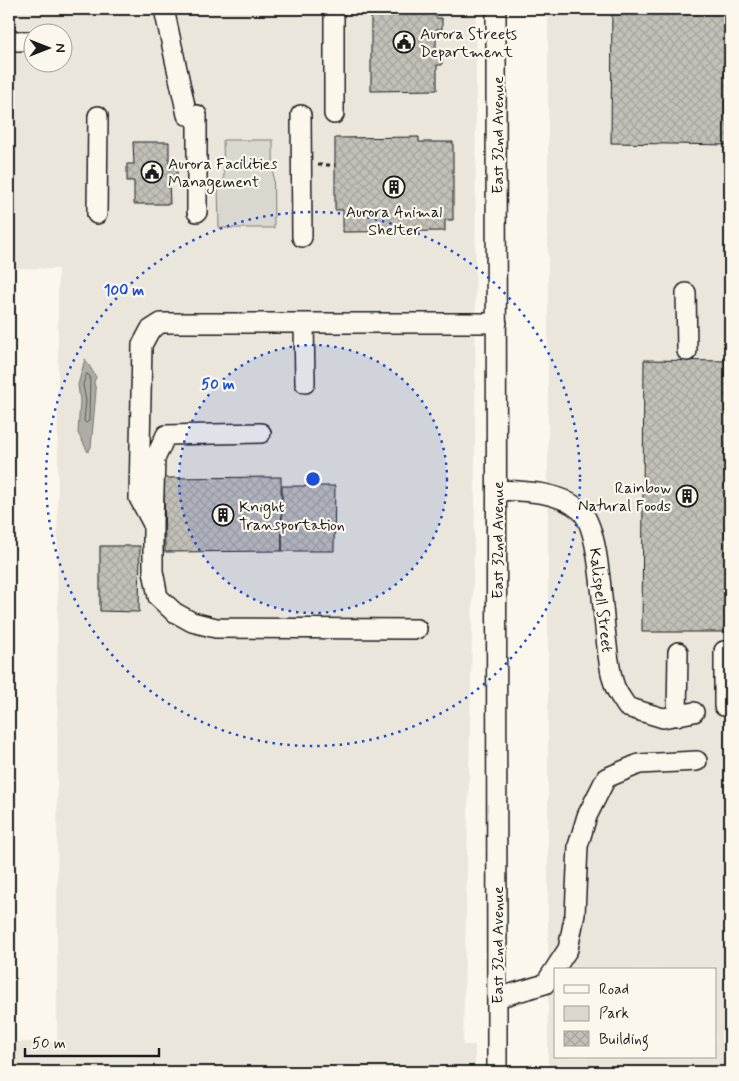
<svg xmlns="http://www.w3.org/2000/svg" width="739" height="1081" viewBox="0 0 739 1081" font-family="Mynerve,sans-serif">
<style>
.built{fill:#eae6dc;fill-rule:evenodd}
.park{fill:#dad7ce;stroke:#7b7a75}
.water{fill:#afaca5;stroke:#74726e}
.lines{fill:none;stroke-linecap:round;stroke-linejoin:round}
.shore{stroke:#575653;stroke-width:1}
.building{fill:url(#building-cross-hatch);stroke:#1c1c1c}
.minor-casing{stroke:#1c1c1c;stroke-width:22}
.path{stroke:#1c1c1c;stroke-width:3;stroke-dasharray:4 4;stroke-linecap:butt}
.minor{stroke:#fbf7ec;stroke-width:19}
.ring{fill:none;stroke:#1d4ed8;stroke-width:2.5;stroke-dasharray:2.5 5}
.labels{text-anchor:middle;stroke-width:4.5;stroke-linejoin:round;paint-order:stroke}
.poi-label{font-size:16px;fill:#1c1c1c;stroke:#fbf7ec;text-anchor:start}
.street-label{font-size:16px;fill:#1c1c1c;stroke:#fbf7ec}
.centre{fill:#1d4ed8;stroke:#fbf7ec;stroke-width:2.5}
.ring-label{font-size:15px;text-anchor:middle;font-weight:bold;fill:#1d4ed8;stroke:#fbf7ec;stroke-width:4.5;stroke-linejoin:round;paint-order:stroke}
</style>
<defs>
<pattern id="building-cross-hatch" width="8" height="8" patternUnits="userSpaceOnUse" patternTransform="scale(1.25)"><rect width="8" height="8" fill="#c3c0b8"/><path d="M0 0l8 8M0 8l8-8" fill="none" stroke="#a7a49e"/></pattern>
</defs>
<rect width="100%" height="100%" fill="#fbf7ec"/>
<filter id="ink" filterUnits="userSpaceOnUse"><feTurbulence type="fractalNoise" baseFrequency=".02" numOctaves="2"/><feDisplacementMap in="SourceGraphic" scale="10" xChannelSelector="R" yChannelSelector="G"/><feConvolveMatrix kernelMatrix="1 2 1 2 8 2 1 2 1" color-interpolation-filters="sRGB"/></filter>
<g filter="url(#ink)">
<path class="built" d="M9,9H476L475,499L463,1045H475V1072H9V1042H57L58,269L9,268ZM32,32H62V62H32Z
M548,9H730V1072H548ZM555,970H715V1057H555Z"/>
<path class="park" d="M223,140H273L274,228H219L218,184L224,183Z"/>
<path class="water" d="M85,359L96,377L94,382L96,391L91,447L88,452L78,433L80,401L78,385Z"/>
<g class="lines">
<path class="shore" d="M87,374L90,376L89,421L86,423L84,421L86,401L83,385Z"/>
</g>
<path class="building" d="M9,9H13V20H9Z
M371,9H436V18H442V29H436V55H442V65H437V90L371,91Z
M612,9H730V145L611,143Z
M419,137V142H453V220H445V231L343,232V210H335V138Z
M133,142H169V163H177V181H169L170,204H134V181H127V164H134Z
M644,360L730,361V632H642Z
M281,477L282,551L165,552L164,478Z
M282,486H335L334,551H282Z
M100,546H140L139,612L100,611Z
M728,926H730V974H727Z"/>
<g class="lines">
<g class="minor-casing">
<path id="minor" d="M164,9L187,115
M334,9V114
M496,9L497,1072
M9,41H32
M197,115V212
M301,115L302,237
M97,214L98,116
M686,293L687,351
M304,323L305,383
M497,490C525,491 558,491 580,510C605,531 601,648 614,684C616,692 623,700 627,707L663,718L694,712
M153,523L155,459L166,435L261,433
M417,629L216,628L192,622L174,612L158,597L153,571V524L139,498L142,345L150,330L161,323H497
M724,651V706
M677,716L678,652
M497,998L545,984L568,949L575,914L578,846L587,816L606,778L639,764L697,761"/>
</g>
<path class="path" d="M318,165H335"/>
<use href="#minor" class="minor"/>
</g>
</g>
<circle cx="313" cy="479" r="134" fill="#1d4ed8" fill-opacity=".12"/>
<g class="ring">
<circle cx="313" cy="479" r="134"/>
<circle cx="313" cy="479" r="267"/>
</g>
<defs>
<g id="civic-ring" transform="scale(1.125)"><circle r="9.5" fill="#fbf7ec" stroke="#1c1c1c" stroke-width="1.5"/><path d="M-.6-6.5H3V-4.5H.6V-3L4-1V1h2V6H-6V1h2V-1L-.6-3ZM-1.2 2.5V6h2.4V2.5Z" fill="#1c1c1c"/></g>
<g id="building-ring" transform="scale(1.125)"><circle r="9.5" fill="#fbf7ec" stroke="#1c1c1c" stroke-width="1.5"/><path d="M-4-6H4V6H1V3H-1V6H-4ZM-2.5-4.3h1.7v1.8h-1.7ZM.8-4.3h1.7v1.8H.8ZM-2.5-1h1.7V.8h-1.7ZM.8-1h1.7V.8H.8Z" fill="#1c1c1c"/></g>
</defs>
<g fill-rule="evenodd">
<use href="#civic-ring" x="404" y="42"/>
<use href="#civic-ring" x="152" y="172"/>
<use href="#building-ring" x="394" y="187"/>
<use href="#building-ring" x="687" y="496"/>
<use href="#building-ring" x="223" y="515"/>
</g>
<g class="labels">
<g class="poi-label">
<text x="420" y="39">Aurora Streets<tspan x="420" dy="18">Department</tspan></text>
<text x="168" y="169">Aurora Facilities<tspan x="168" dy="18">Management</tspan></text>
<text x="394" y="217" text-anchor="middle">Aurora Animal<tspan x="394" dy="18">Shelter</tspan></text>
<text x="671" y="493" text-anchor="end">Rainbow<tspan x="671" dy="18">Natural Foods</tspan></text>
<text x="239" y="512">Knight<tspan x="239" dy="18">Transportation</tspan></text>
</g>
<g class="street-label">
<text transform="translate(497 135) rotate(-90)" y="6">East 32nd Avenue</text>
<text transform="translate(497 540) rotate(-90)" y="6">East 32nd Avenue</text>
<text transform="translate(602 600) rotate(83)" y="6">Kalispell Street</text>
<text transform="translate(497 945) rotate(-90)" y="6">East 32nd Avenue</text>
</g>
</g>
<circle cx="313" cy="479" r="8" class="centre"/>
<g class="ring-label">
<text x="124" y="295">100 m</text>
<text x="218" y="389">50 m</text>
</g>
<rect width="739" height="1081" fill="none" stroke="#fbf7ec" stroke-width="30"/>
<rect x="15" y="15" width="709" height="1051" fill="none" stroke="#1c1c1c" stroke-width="2" filter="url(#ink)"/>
<rect x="554" y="968" width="162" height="90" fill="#fbf7ec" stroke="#a29f99"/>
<rect x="564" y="985" width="25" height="8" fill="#fbf7ec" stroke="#a29f99"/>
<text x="599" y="994" font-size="15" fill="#1c1c1c">Road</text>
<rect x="564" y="1006" width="25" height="15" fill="#dad7ce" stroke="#a29f99"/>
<text x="599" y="1018" font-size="15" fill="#1c1c1c">Park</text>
<rect x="564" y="1031" width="25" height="15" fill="url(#building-cross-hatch)" stroke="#a29f99"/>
<text x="599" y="1044" font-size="15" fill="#1c1c1c">Building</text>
<g transform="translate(48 48) rotate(90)"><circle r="24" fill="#fbf7ec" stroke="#a29f99"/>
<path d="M0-4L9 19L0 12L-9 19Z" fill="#1c1c1c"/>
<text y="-8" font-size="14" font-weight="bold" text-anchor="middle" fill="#1c1c1c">N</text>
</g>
<path d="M25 1048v8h134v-8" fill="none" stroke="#1c1c1c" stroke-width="2.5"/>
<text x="32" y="1048" font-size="15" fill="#1c1c1c" stroke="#fbf7ec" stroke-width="4" paint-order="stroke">50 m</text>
</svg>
